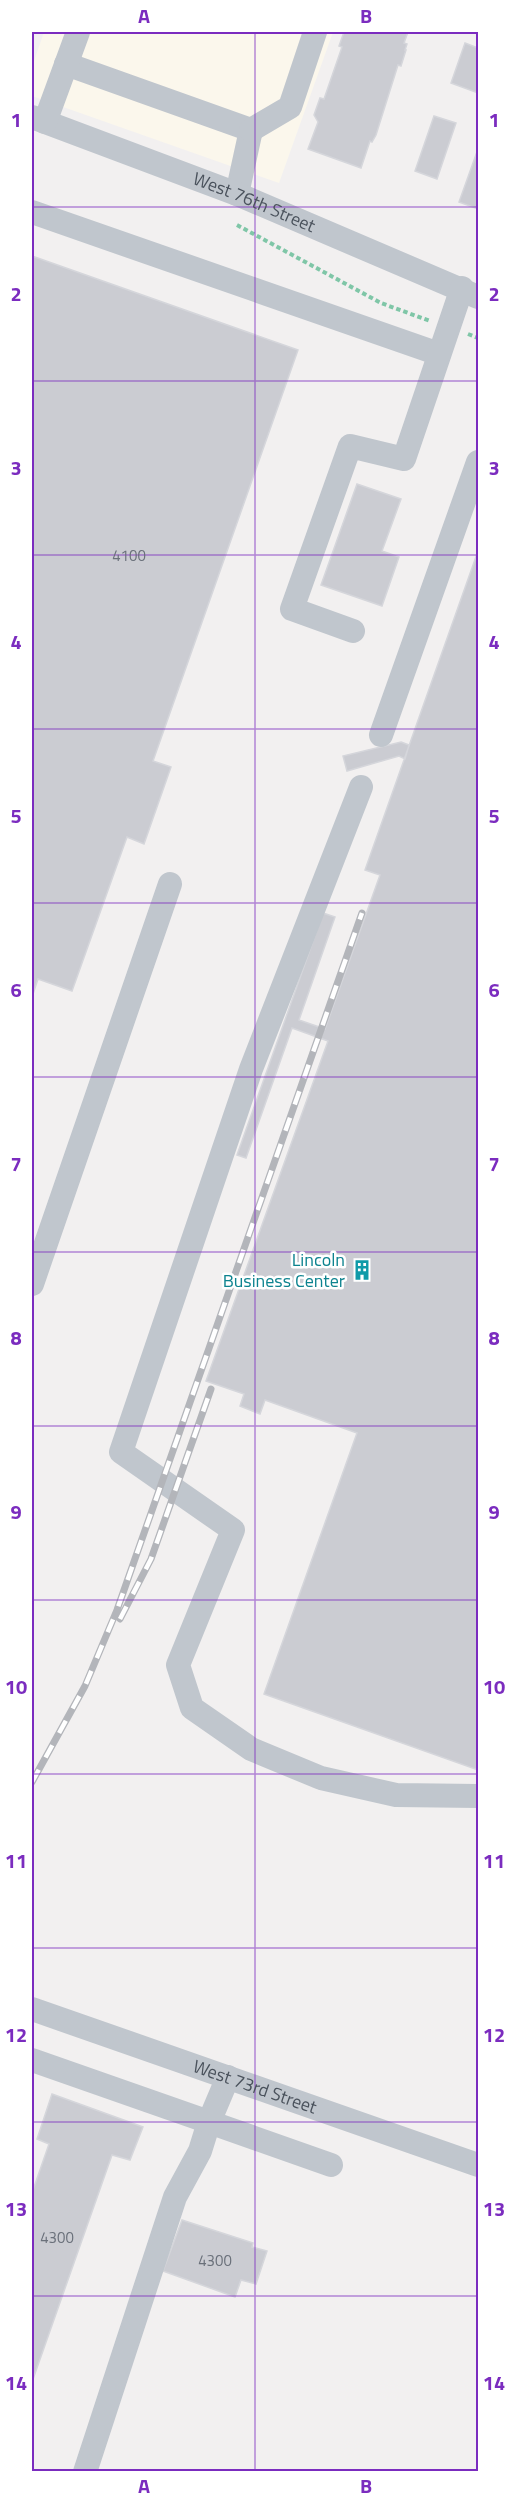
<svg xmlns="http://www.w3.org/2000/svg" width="510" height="2503" viewBox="0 0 510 2503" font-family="'Titillium Web',sans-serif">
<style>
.commercial{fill:#fbf7ec}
.building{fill:#cbccd2;stroke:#d5d6db;stroke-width:1.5}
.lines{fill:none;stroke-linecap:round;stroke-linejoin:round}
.path{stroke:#7fc6a7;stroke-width:4;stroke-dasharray:4.5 3;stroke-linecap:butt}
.minor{stroke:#c0c6cd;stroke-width:24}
.rail-casing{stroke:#b3b5ba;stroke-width:7}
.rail{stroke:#fff;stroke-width:4.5;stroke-dasharray:14;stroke-linecap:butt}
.grid{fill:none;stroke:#7b2cbf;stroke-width:1.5;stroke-opacity:0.55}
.labels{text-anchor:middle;stroke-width:5;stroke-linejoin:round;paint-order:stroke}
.number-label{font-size:15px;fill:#6a707a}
.street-label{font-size:18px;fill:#4a525c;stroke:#fff}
.culture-label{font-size:18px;fill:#0d838f;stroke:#fff;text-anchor:end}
.neatline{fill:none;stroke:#7b2cbf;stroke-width:2}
.grid-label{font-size:20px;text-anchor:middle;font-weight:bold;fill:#7b2cbf}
</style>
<rect width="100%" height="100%" fill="#f2f0f0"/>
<path class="commercial" d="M44,32H333L279,183L32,96V67Z"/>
<path class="building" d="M344,32H408L404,43L407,44L405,50H406L401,66L398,65L376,135L372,142L370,141L361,168L308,149L318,122L314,115L320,98L324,99L342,47L339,46Z
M465,43L478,48V93L451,83Z
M434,116L456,123L437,179L415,171Z
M478,149V209L459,202Z
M32,256L298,350L153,761L171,767L144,844L127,837L72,991L38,979L32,997Z
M357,484L401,499L382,551L399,557L382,606L321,585Z
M478,551V1770L264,1694L357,1433L265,1400L260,1414L240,1406L244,1394L206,1381L328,1041L292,1028L246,1158L237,1155L323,913L335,917L299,1020L325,1029L380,875L365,870Z
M401,742L409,745L405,759L399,756L347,771L343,756Z
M52,2094L143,2127L130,2160L112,2155L32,2382V2193L49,2144L37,2139Z
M182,2220L253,2243L252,2247L267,2251L256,2284L241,2280L235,2297L163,2271Z"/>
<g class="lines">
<path class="path" d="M237,225L381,303L430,321
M468,334L478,338"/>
<g class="minor">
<path d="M66,64L251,130L237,194"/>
<path id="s1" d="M32,117L237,194L478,297"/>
<path d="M45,122L78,32"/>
<path d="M251,130L290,107L315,32"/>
<path d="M32,212L439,354"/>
<path d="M353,631L292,609L350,446L404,459L462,288"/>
<path d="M381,735L478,462"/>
<path d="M361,787L251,1069L121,1452L233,1530L178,1665L192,1708L251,1749L321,1778L396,1795L478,1796"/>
<path d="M32,1284L170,884"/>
<path id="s2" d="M32,2009L478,2165"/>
<path d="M32,2060L209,2122L200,2151L175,2197L85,2472"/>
<path d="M228,2077L209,2122L331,2165"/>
</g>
<g class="rail-casing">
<path id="rail" d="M120,1619L151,1559L211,1389
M32,1782L85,1686L117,1610L362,913"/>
</g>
<use href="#rail" class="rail"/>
</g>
<path class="grid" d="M255,32V2472M32,207H478M32,381H478M32,555H478M32,729H478M32,903H478M32,1077H478M32,1252H478M32,1426H478M32,1600H478M32,1774H478M32,1948H478M32,2122H478M32,2296H478"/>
<defs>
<g id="building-bare" transform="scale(1.62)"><path d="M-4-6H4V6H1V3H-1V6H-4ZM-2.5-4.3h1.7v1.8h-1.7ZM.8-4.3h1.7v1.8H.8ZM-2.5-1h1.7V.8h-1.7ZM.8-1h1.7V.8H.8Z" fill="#0f9aa8" stroke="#fff" stroke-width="2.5" paint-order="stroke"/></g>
</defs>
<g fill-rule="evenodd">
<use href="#building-bare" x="362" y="1270"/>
</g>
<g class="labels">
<g class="number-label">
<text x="129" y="561">4100</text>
<text x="57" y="2243">4300</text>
<text x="215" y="2266">4300</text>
</g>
<g class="street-label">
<text dy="6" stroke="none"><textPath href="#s1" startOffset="238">West 76th Street</textPath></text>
<text dy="6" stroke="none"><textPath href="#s2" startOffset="236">West 73rd Street</textPath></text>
</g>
<g class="culture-label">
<text x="345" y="1266">Lincoln<tspan x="345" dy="21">Business Center</tspan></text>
</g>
</g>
<rect width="510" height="2503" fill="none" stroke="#ffffff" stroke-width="66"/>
<rect x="33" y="33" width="444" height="2437" class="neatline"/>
<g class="grid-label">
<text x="144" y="23">A</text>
<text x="366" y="23">B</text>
<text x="16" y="127">1</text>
<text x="494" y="127">1</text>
<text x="16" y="301">2</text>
<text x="494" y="301">2</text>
<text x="16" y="475">3</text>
<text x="494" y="475">3</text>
<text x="16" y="649">4</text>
<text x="494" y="649">4</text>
<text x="16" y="823">5</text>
<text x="494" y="823">5</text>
<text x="16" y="997">6</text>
<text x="494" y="997">6</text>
<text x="16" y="1171">7</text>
<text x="494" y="1171">7</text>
<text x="16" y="1345">8</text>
<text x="494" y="1345">8</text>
<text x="16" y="1519">9</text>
<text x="494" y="1519">9</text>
<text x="16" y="1694">10</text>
<text x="494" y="1694">10</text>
<text x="16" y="1868">11</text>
<text x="494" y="1868">11</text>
<text x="16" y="2042">12</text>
<text x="494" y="2042">12</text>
<text x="16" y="2216">13</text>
<text x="494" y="2216">13</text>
<text x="16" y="2390">14</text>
<text x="494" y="2390">14</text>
<text x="144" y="2493">A</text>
<text x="366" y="2493">B</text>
</g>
</svg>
